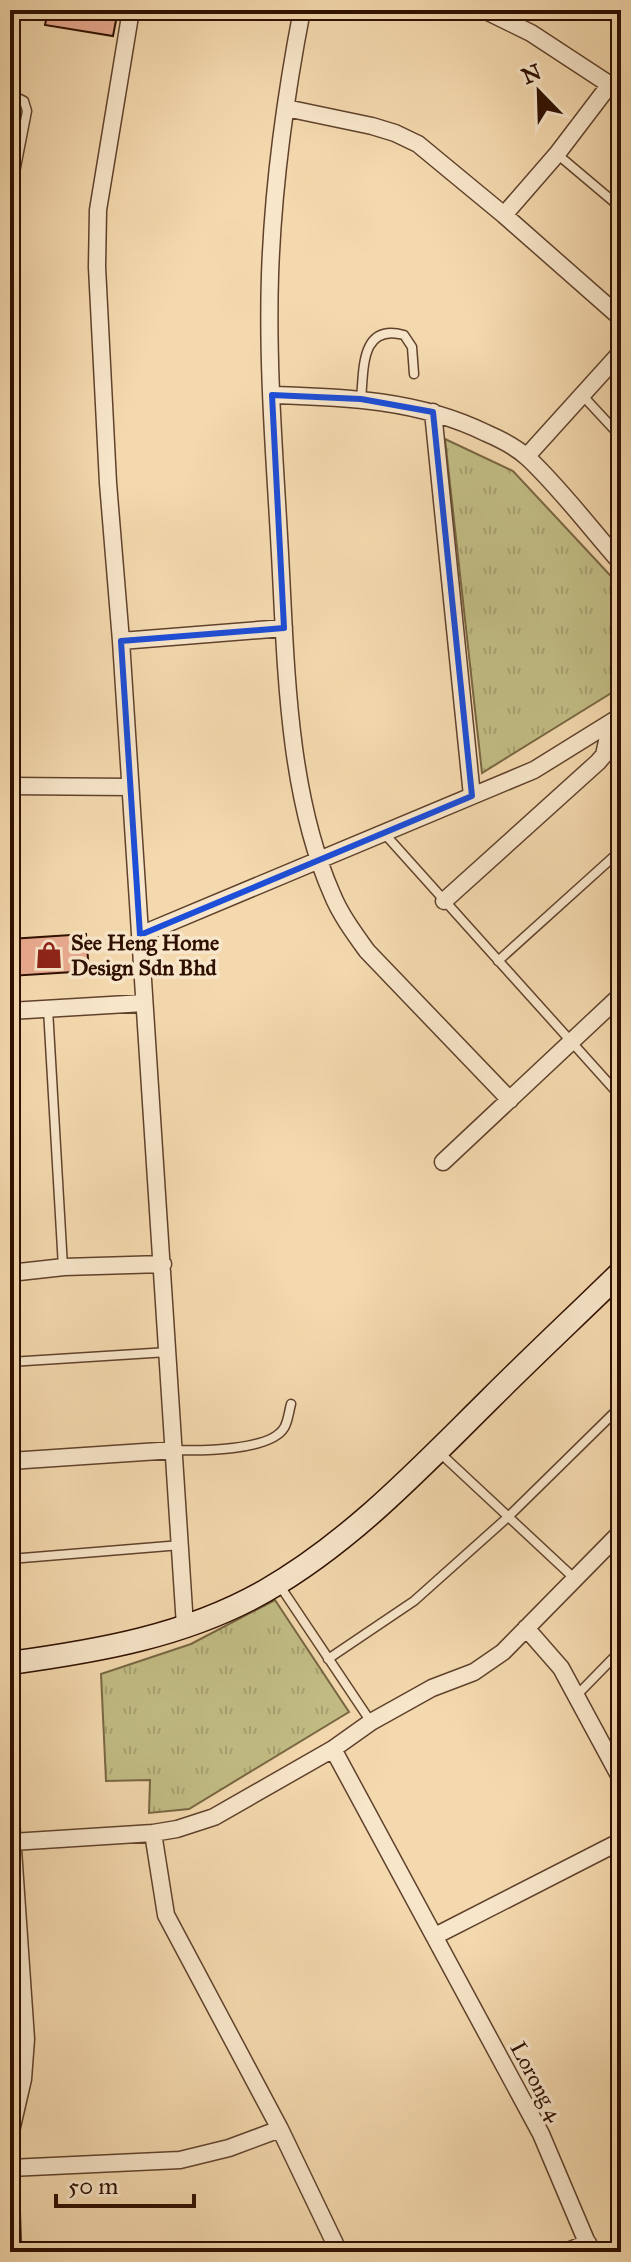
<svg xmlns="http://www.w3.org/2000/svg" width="631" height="2262" viewBox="0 0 631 2262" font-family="'IM FELL Great Primer',serif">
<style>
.park{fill:url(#park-tufts);stroke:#786642;stroke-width:2}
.building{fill:#eaab90;stroke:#2e0f00;stroke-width:2}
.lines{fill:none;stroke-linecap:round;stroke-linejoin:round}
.lane-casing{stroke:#60422c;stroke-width:11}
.street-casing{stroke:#60422c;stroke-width:19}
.secondary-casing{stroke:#2e0f00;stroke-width:25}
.lane{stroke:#f8e6ca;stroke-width:8}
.street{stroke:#f8e6ca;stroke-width:16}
.secondary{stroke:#f8e6ca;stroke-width:22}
.marked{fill:none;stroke:#1d4ed8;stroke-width:6;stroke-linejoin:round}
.labels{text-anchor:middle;stroke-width:7;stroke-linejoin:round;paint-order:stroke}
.poi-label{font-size:22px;font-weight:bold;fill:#2e0f00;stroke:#f8e6ca;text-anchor:start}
.street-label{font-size:22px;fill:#2e0f00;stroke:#f8e6ca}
</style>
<defs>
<pattern id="park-tufts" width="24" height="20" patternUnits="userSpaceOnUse" patternTransform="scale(2)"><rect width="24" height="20" fill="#c2bd85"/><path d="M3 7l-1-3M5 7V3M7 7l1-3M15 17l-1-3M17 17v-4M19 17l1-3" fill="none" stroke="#a7a171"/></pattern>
</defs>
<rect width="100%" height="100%" fill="#f4d9ae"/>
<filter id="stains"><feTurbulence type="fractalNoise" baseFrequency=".0025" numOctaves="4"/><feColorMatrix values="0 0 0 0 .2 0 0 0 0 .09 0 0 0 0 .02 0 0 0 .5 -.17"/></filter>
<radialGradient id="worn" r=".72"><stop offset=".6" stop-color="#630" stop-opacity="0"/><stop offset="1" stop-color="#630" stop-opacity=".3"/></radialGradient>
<path class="park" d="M445,439L513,471L621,587V687L482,773Z
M275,1600L349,1712L189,1809L149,1813L150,1780L106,1781L101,1674L191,1644Z"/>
<path class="building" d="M48,10H118L113,36L45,25Z
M10,100L20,101L10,154Z
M86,934L89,971L10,976V939Z"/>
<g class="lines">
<g class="lane-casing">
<path id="lane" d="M10,94L24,101L27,111L10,198
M557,154L621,208
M583,396L621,437
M361,399C364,370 360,323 404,335L412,347L414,374
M383,832L621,1097
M498,961L621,850
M48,1009L63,1267
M10,1362L168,1352
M174,1450C199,1451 270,1451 284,1428C288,1422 289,1411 291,1404
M440,1453L574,1578
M10,1559L181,1545
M278,1583L371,1722
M328,1659L414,1601L508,1517L621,1406
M578,1694L621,1650"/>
</g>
<g class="street-casing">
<path id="street" d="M131,10L98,210L97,267L108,483L121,641L185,1626
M302,10C285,98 273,186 270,275C267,368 275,461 280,554C286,663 287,792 332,894C340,914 354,933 367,951L510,1100
M484,10L531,33L621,92
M286,108L372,126L395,133L418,144L504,215L621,318
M504,215L557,154L611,83
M272,395C345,397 419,400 486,433C500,439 516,447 528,458C561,489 590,528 621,563
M433,412L472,796
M527,456L621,352
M121,641L284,628
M10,786L130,787
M444,901L598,762L604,755L611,723
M140,935L534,770L621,716
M10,1011L144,1003
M443,1162L621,995
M10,1273L64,1267L163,1264
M10,1461L174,1450
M526,1628L561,1668L621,1779
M333,1749L541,2134L591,2252
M10,1806L26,2039L23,2079L11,2131L10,2164
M153,1833L166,1915L280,2129L339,2252
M12,1842L153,1833L177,1829L214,1817L333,1749L371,1722L432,1688L474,1672L503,1652L621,1532
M435,1936L621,1841
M10,2168L180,2160L229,2148L280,2129
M10,2172L13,2252
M565,2252L588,2243"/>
</g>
<g class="secondary-casing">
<path id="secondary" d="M10,1663C98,1651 186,1636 265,1591C352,1541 419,1469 490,1399C533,1356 577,1315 621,1272"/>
</g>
<use href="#lane" class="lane"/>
<use href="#street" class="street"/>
<use href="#secondary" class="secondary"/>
</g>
<path class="marked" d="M272,395L361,399L433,412L472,796L140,935L121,641L284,628Z"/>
<defs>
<g id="shop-bare" transform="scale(2.16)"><path d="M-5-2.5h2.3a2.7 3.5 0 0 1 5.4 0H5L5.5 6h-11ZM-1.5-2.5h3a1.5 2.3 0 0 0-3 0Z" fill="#8f2418" stroke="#f8e6ca" stroke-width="2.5" paint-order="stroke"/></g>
</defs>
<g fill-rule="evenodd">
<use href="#shop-bare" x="49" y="955"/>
</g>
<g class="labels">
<g class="poi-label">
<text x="71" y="950">See Heng Home<tspan x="71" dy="25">Design Sdn Bhd</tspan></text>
</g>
<g class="street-label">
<text transform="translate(537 2081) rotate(62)" y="8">Lorong 4</text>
</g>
</g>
<rect width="631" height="2262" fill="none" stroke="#f4d9ae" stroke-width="40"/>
<rect x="12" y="12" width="607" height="2238" fill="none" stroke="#2e0f00" stroke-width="4"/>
<rect x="20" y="20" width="591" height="2222" fill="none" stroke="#2e0f00" stroke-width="2"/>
<g transform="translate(539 92) rotate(337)" stroke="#f8e6ca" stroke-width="6" paint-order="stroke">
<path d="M0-6L14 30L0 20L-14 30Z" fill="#2e0f00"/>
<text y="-12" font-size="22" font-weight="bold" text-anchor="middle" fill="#2e0f00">N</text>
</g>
<path d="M56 2194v12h138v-12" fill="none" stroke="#2e0f00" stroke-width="4"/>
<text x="68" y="2194" font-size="24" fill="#2e0f00" stroke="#f8e6ca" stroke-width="6" paint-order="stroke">50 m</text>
<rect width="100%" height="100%" filter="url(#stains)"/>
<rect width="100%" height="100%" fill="url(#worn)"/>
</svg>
